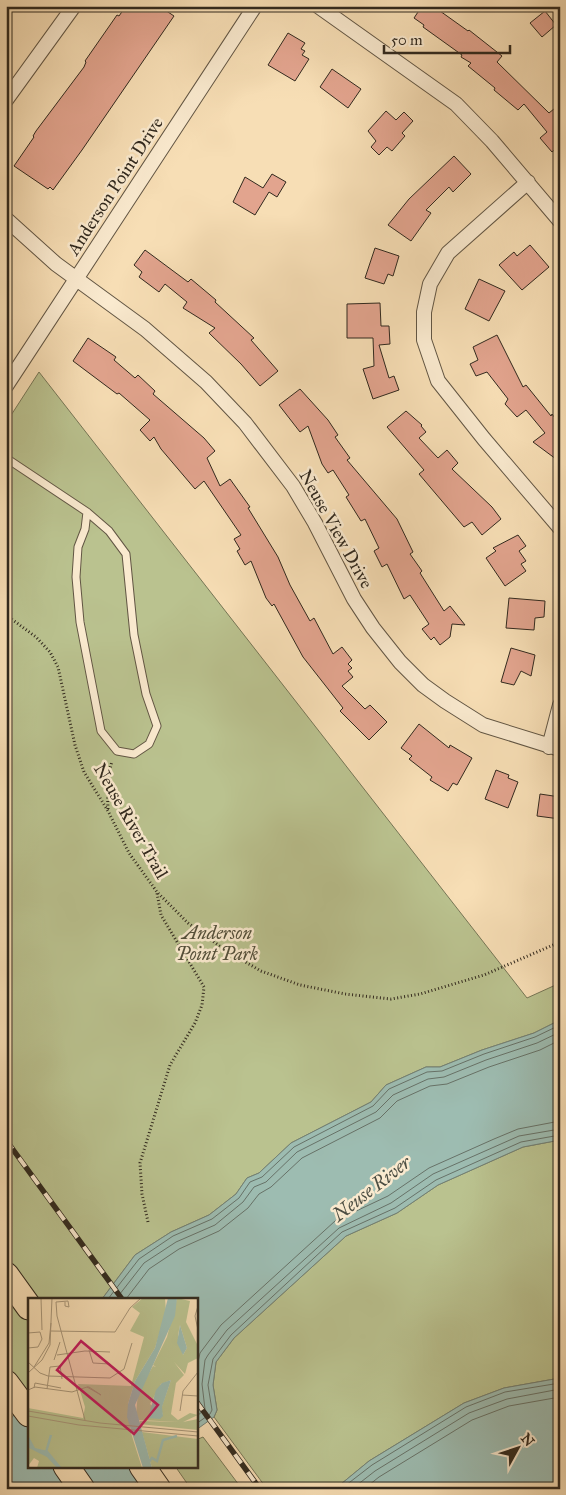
<svg xmlns="http://www.w3.org/2000/svg" width="566" height="1495" viewBox="0 0 566 1495" font-family="'IM FELL Great Primer',serif">
<style>
.green{fill:#bac28f;stroke:#767656}
.water{fill:#9dbcb1;stroke:#728176}
.lines{fill:none;stroke-linecap:round;stroke-linejoin:round}
.shore{stroke:#677268;stroke-width:1}
.building{fill:#e2a48e;stroke:#31291e}
.service-casing{stroke:#625644;stroke-width:9}
.minor-casing{stroke:#625644;stroke-width:16}
.motorway-casing{stroke:#31291e;stroke-width:27}
.path{stroke:#31291e;stroke-width:3;stroke-dasharray:1 2.5;stroke-linecap:butt}
.service{stroke:#faeacf;stroke-width:7}
.minor{stroke:#faeacf;stroke-width:14}
.motorway{stroke:#f7deb5;stroke-width:25}
.rail-casing{stroke:#31291e;stroke-width:5.5}
.rail{stroke:#faeacf;stroke-width:4;stroke-dasharray:11;stroke-linecap:butt}
.labels{text-anchor:middle;stroke-width:5;stroke-linejoin:round;paint-order:stroke}
.street-label{font-size:18px;fill:#31291e;stroke:#faeacf}
.park-label{font-size:18px;font-style:italic;fill:#534f3a;stroke:#faeacf}
.water-label{font-size:19px;font-style:italic;fill:#4c4e43;stroke:#faeacf}
.inset-river{fill:none;stroke:#9dbcb1;stroke-width:2.5}
.inset-road{fill:none;stroke:#a89679;stroke-width:1}
.view{fill:#c2185b;fill-opacity:0.15;stroke:#c2185b;stroke-width:2.5}
.inset-edge{fill:none;stroke:#31291e;stroke-width:2.5}
</style>
<rect width="100%" height="100%" fill="#f7deb5"/>
<filter id="stains"><feTurbulence type="fractalNoise" baseFrequency=".004" numOctaves="4"/><feColorMatrix values="0 0 0 0 .2 0 0 0 0 .09 0 0 0 0 .02 0 0 0 .5 -.17"/></filter>
<radialGradient id="worn" r=".72"><stop offset=".6" stop-color="#630" stop-opacity="0"/><stop offset="1" stop-color="#630" stop-opacity=".3"/></radialGradient>
<path class="green" d="M39,372L527,998L560,983V1020L534,1033L482,1050L440,1067H426L386,1085L371,1102L291,1143L259,1173L247,1178L236,1194L209,1215L171,1232L135,1255L102,1299H29V1396L6,1425V423Z
M560,1140V1378L504,1388L464,1403L369,1461L335,1489H267L214,1417L217,1410L213,1385L216,1362L234,1338L346,1236L397,1213L438,1185L523,1147Z
M203,1437L242,1489H191L175,1466H196V1440Z"/>
<path class="water" d="M560,1020V1140L523,1147L438,1185L397,1213L346,1236L234,1338L216,1362L213,1385L217,1410L214,1417L196,1430V1299H102L135,1255L171,1232L209,1215L236,1194L247,1178L259,1173L291,1143L371,1102L386,1085L426,1067H440L482,1050L534,1033Z
M560,1378V1489H335L369,1461L464,1403L504,1388Z
M29,1396V1466H148L131,1489H6V1425Z"/>
<g class="lines">
<path class="shore" d="M108,1299L139,1259L173,1236L212,1219L239,1198L250,1182L262,1177L294,1147L373,1106L389,1089L427,1072L442,1071L484,1054L535,1037L560,1025
M116,1299L144,1263L176,1242L215,1225L243,1202L254,1187L266,1182L297,1152L376,1112L393,1095L428,1079L444,1077L486,1060L537,1043L560,1032
M126,1299L149,1269L179,1249L219,1231L248,1208L259,1194L271,1187L302,1158L380,1118L397,1101L430,1086L447,1084L489,1067L540,1050L560,1040
M196,1371L200,1353L221,1325L335,1221L388,1196L429,1168L494,1139L518,1129L560,1121
M196,1417L205,1409L202,1384L205,1360L208,1355L227,1330L339,1228L391,1203L433,1174L519,1136L560,1129
M196,1424L210,1414L212,1410L208,1385L213,1359L231,1335L342,1232L395,1208L436,1180L521,1142L560,1135
M341,1489L372,1465L466,1407L505,1392L560,1383
M352,1489L375,1471L469,1413L507,1399L560,1389
M364,1489L379,1477L472,1420L509,1406L560,1397"/>
</g>
<path class="building" d="M126,6H159L174,16L82,150L53,190L50,187L48,189L14,166L34,137L33,136L36,131L84,67L86,62L85,61L117,15L119,16Z
M422,6H433L468,31L469,30L502,56L497,62L549,113L560,104V147L559,146L552,152L540,138L547,132L524,104L518,110L494,90L495,88L468,66L471,63L461,57L462,55L423,27L424,25L414,18Z
M545,11L556,25L542,37L530,23Z
M288,33L305,43L301,49L305,51L302,55L309,59L295,81L268,65Z
M332,69L361,89L348,108L320,87Z
M386,111L396,120L404,112L413,121L402,133L405,136L392,151L387,147L379,155L371,147L376,141L368,131Z
M454,156L471,174L453,192L449,187L426,210L431,213L411,241L388,225L409,199Z
M272,174L286,182L277,197L269,192L255,215L233,202L245,177L263,188Z
M530,245L549,267L522,290L499,265L514,252L517,256Z
M375,248L399,256L393,276L388,274L384,284L365,278Z
M145,250L188,282L191,279L216,300L215,302L254,338L251,340L278,371L260,386L241,364L209,333L215,328L183,308L187,302L165,284L159,292L139,277L142,272L134,265Z
M479,279L505,291L489,321L465,309Z
M380,303L381,326H389L390,344L379,345L389,378L394,376L399,390L373,399L363,369L374,366L373,338H347V304Z
M497,335L523,387L526,385L551,416L552,414L558,422L560,421V462L533,442L545,433L526,410L517,417L505,404L508,399L487,372L476,376L470,364L478,360L473,347Z
M88,338L116,357L114,360L135,378L138,375L155,391L153,394L204,438L215,451L207,458L220,486L230,479L250,507L248,508L278,557L290,585L310,621L314,618L333,654L342,647L352,660L348,664L352,668L348,671L353,677L342,686L365,709L370,705L387,722L369,740L340,711L343,708L303,657L274,604L272,606L266,598L251,561L245,565L237,551L240,549L234,539L241,535L204,481L195,489L161,449L154,437L150,441L140,430L150,420L119,393L117,394L73,361Z
M300,389L328,420L338,435L335,437L350,458L347,460L397,519L413,552L410,554L422,571L420,573L444,611L450,606L465,625L452,624L450,637L440,645L434,637L431,640L422,629L429,624L410,595L404,599L387,564L382,567L374,551L379,548L365,519L361,521L346,497L349,495L333,470L328,473L322,464L308,426L300,432L279,405Z
M406,411L422,425L421,426L426,432L419,438L438,458L447,450L458,463L452,469L492,507L501,519L482,535L472,522L464,527L419,474L424,470L387,427Z
M518,535L526,546L519,551L526,561L521,564L526,571L505,586L486,558L496,551L493,548Z
M509,598L545,601L544,617L535,618L534,630L506,628Z
M511,648L535,655L531,676L521,671L514,685L501,682Z
M419,724L449,748L450,745L472,758L457,785L453,783L448,791L430,780L432,777L409,759L412,756L401,748Z
M496,770L509,775L508,778L518,782L508,808L485,799Z
M540,794L560,797V819L537,816Z"/>
<g class="lines">
<g class="service-casing">
<path id="service" d="M6,458L87,512L109,531L126,554L134,635L146,694L157,726L149,744L134,754L117,751L101,731L80,622L76,577L78,547L85,529L87,512"/>
</g>
<g class="minor-casing">
<path id="minor" d="M318,6L456,104L492,141L560,221
M6,100L74,6
M528,182L448,253L430,284L424,312V340L438,381L484,439L560,528
M6,219L56,264L145,329L206,382L245,423L293,486L315,523L354,599L373,628L400,662L423,685L445,701L483,725L560,749
M6,386L255,6
M549,747L560,705"/>
</g>
<g class="motorway-casing">
<path id="motorway" d="M6,1275L29,1307
M6,1383L29,1414
M66,1466L82,1489
M142,1466L158,1489"/>
</g>
<path class="path" d="M6,615L36,637L50,652L58,667L75,745L84,772L108,811L129,853L157,892L188,923L225,950L261,971L300,985L345,994L391,999L420,994L484,975L560,942
M108,809L107,780L112,761
M148,1222L142,1194L140,1163L170,1065L195,1023L202,1005L204,987L161,915L157,893"/>
<use href="#service" class="service"/>
<use href="#minor" class="minor"/>
<use href="#motorway" class="motorway"/>
<g class="rail-casing">
<path id="rail" d="M6,1140L122,1299
M196,1401L260,1489"/>
</g>
<use href="#rail" class="rail"/>
</g>
<g class="labels">
<g class="street-label">
<text transform="translate(115 186) rotate(-57)" y="6">Anderson Point Drive</text>
<text transform="translate(336 529) rotate(61)" y="6">Neuse View Drive</text>
<text transform="translate(131 821) rotate(60)" y="6">Neuse River Trail</text>
</g>
<g class="park-label">
<text x="217" y="939">Anderson<tspan x="217" dy="21">Point Park</tspan></text>
</g>
<g class="water-label">
<text transform="translate(371 1188) rotate(-38)" y="7">Neuse River</text>
</g>
</g>
<g transform="translate(28 1298)">
<rect width="170" height="170" fill="#f7deb5"/>
<path d="M115,0H137L138,14L127,50L107,83L100,106L103,135L114,170H9L11,163L6,160L0,168V110L55,120L57,109L50,86L103,88L116,39L102,33L112,15L104,9ZM149,0L162,3L158,24L170,48V60L160,65L157,76L146,64L156,77L148,85L143,116L150,122L162,115L170,117L155,124L170,121V132L111,126L112,123L152,124L111,122L108,117L110,94L125,68L128,69L125,67L139,39ZM152,27L159,50L155,57L150,37ZM143,82L133,111L135,117L122,106L133,86ZM114,134L170,141V170H124Z" fill="#bac28f" fill-rule="evenodd"/>
<path d="M140,0H149L147,18L107,107L124,170H115L99,119L100,106L107,83L127,50ZM152,27L159,50L155,57L149,45ZM143,82L134,109L135,118L132,121L120,120L128,92L134,85ZM0,137L7,150L20,153L34,170H29L19,159L1,150Z" fill="#9dbcb1"/>
<path class="inset-river" d="M18,154L23,137M120,165L124,160L129,163L135,142L149,138"/>
<path class="inset-road" d="M13,0L14,32M37,4V8L41,9L40,3L28,4L29,18L57,122M170,8L167,18L170,32M23,33L87,34L102,10L113,0M0,35L12,34L14,41L10,49L0,50M61,52L65,65L82,66L91,76M29,57L57,53L82,54M26,62L32,44M0,64L12,75L20,78L82,80L96,71L104,45M6,69L21,45L23,25M0,75L14,62L22,47L24,0M6,90L7,85L33,90M19,91L22,69L32,68L34,81M0,92L7,89L44,94L59,89H61L73,97L59,89M154,97L170,98M0,113L72,125L170,134M152,113L155,93L170,74M0,118L51,127L170,138"/>
<path class="view" d="M53,43L130,107L106,136L29,72Z"/>
<rect width="170" height="170" class="inset-edge"/>
</g>
<rect width="566" height="1495" fill="none" stroke="#f7deb5" stroke-width="25"/>
<rect x="8" y="8" width="551" height="1480" fill="none" stroke="#31291e" stroke-width="2.5"/>
<rect x="12" y="12" width="541" height="1470" fill="none" stroke="#31291e"/>
<g transform="translate(518 1448) rotate(50)" stroke="#faeacf" stroke-width="4" paint-order="stroke">
<path d="M0-4L9 19L0 12L-9 19Z" fill="#31291e"/>
<text y="-8" font-size="14" font-weight="bold" text-anchor="middle" fill="#31291e">N</text>
</g>
<path d="M384 45v8h126v-8" fill="none" stroke="#31291e" stroke-width="2.5"/>
<text x="391" y="45" font-size="15" fill="#31291e" stroke="#faeacf" stroke-width="4" paint-order="stroke">50 m</text>
<rect width="100%" height="100%" filter="url(#stains)"/>
<rect width="100%" height="100%" fill="url(#worn)"/>
</svg>
